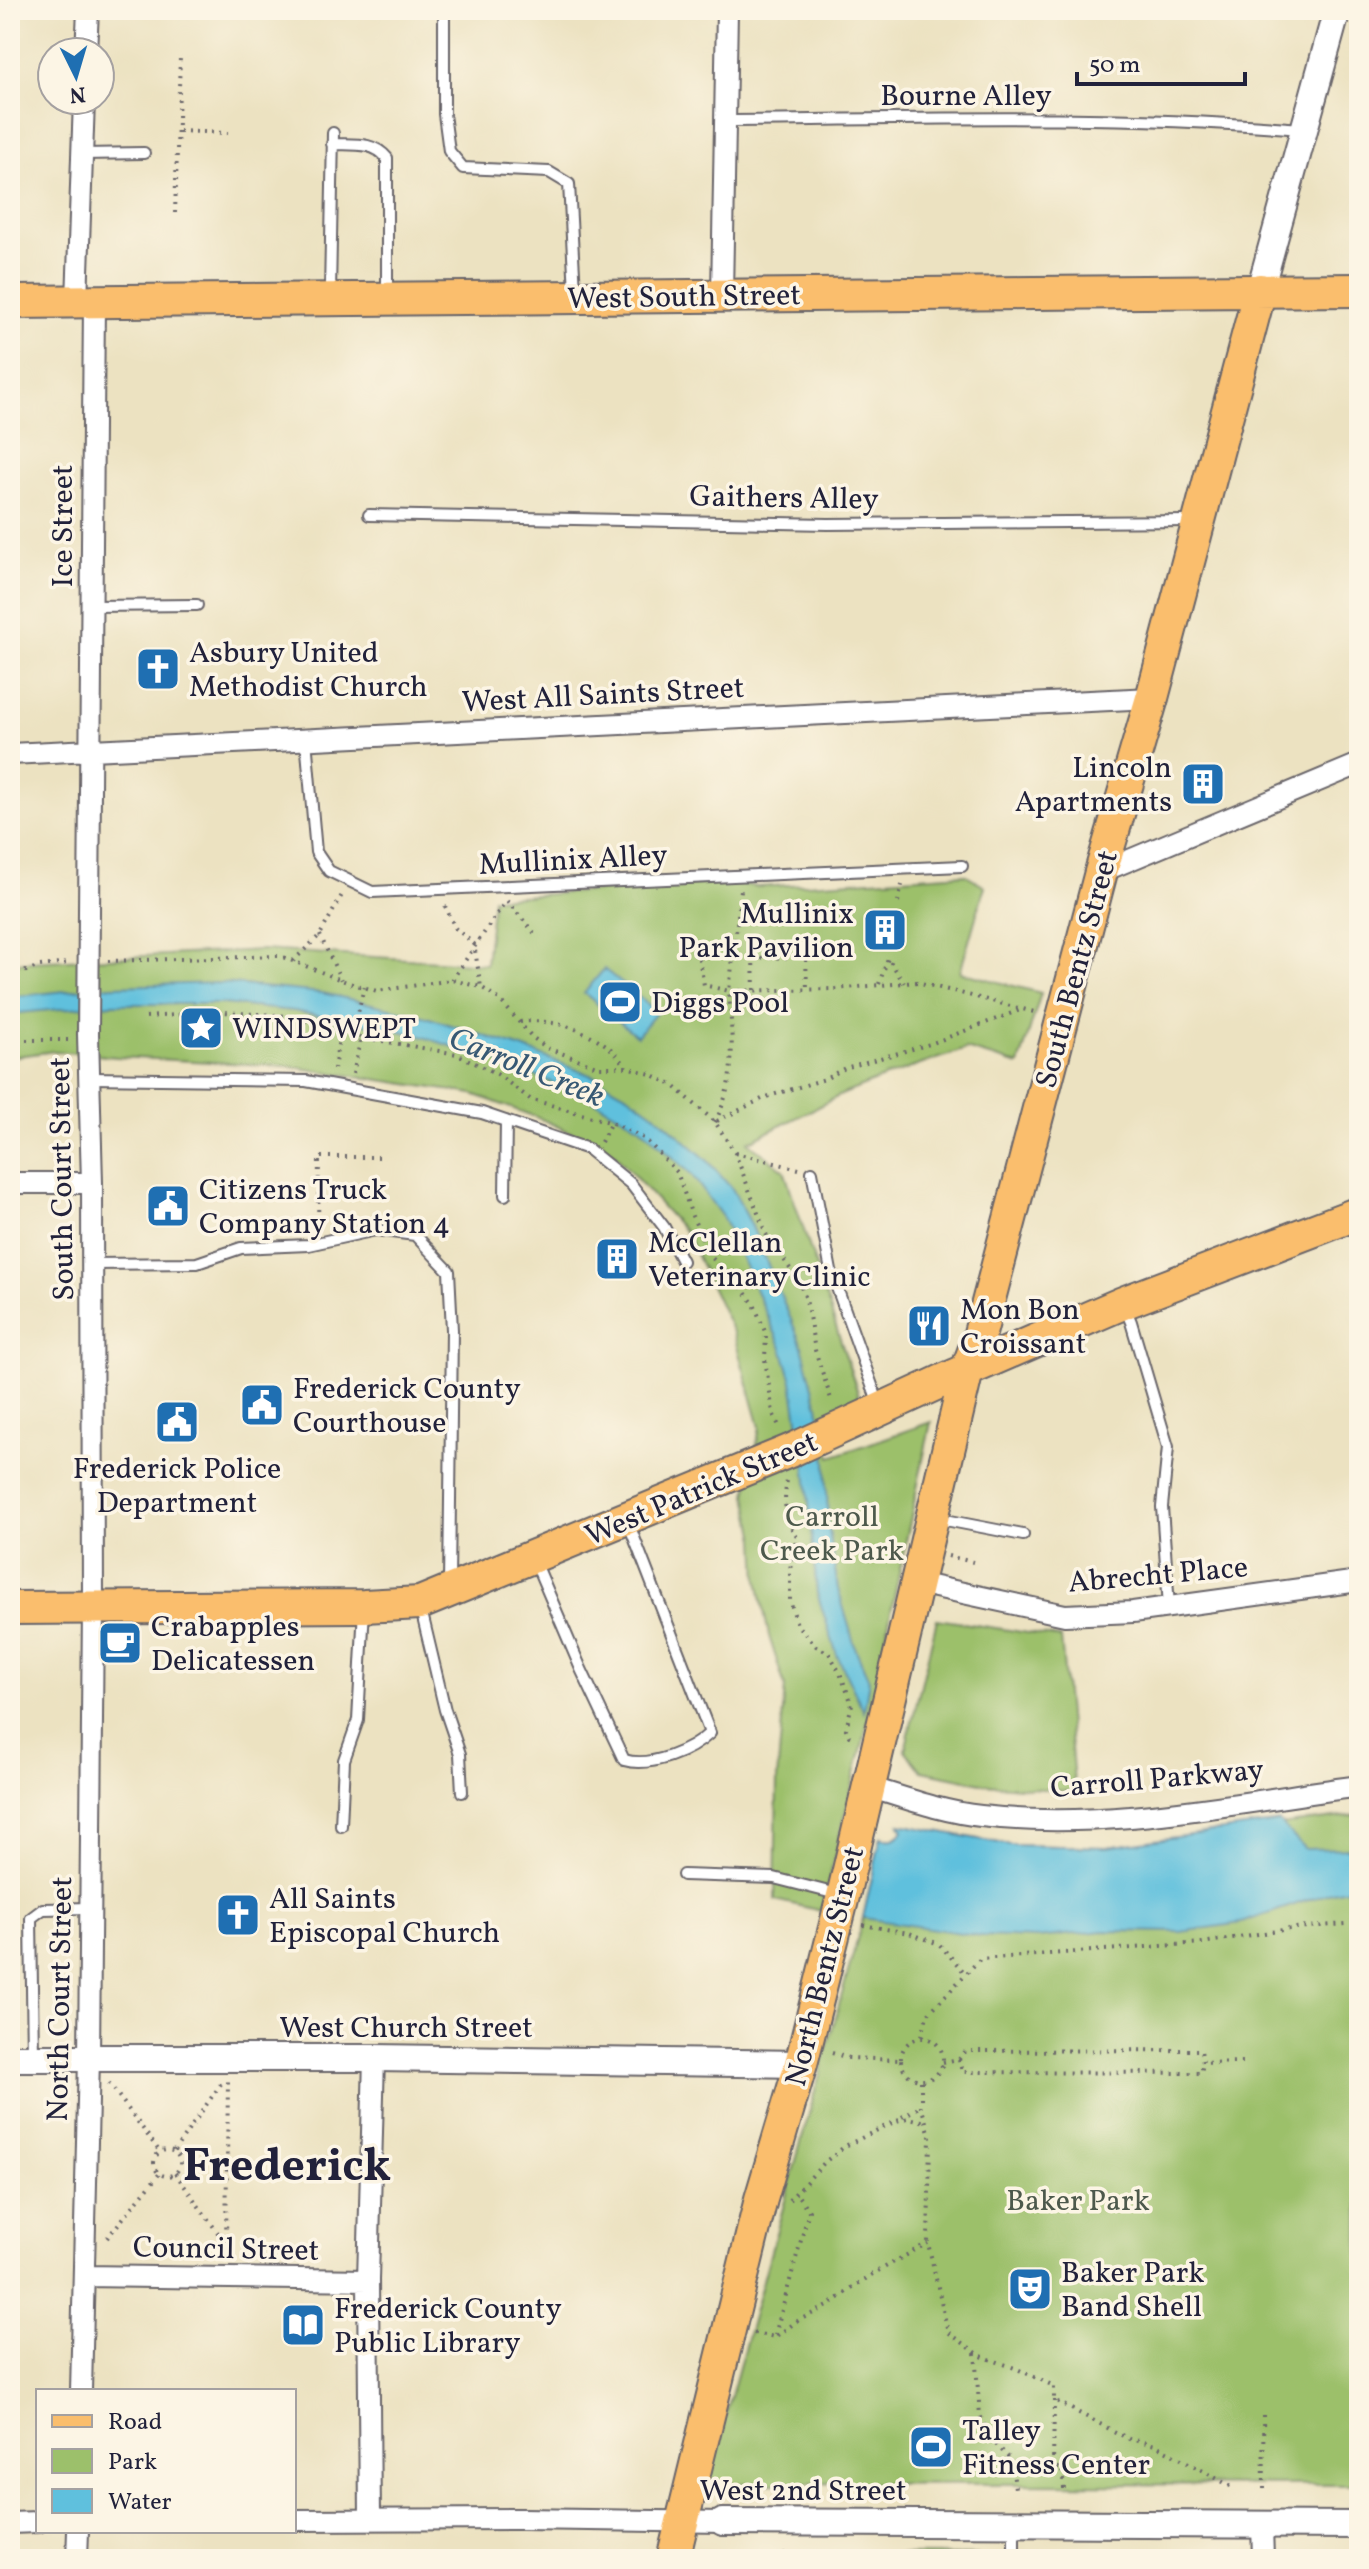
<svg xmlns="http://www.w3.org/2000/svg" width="1369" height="2569" viewBox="0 0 1369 2569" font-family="Vollkorn,serif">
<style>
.green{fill:#9cc06b;stroke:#5f7153;stroke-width:2}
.water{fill:#5fc0dd;stroke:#40718c;stroke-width:2}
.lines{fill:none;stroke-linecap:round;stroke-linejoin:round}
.service-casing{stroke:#69656a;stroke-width:14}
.minor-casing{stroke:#69656a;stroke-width:24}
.tertiary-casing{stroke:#69656a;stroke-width:30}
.primary-casing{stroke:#69656a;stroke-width:36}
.path{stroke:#69656a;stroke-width:4;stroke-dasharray:2 6;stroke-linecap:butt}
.service{stroke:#fff;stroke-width:10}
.minor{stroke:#fff;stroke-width:20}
.tertiary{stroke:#fff;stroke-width:26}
.primary{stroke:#fabe6d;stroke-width:32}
.labels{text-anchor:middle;stroke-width:7;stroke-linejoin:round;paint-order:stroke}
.street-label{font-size:30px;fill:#22223b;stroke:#fcf5e5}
.poi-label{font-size:30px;fill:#22223b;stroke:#fcf5e5;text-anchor:start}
.park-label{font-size:30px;fill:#4d594c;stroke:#fcf5e5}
.water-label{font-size:32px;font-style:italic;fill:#375974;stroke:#fcf5e5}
.town-label{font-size:46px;font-weight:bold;fill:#22223b;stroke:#fcf5e5}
</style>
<rect width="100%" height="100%" fill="#fcf5e5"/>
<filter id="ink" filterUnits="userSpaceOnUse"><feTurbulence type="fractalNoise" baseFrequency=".0125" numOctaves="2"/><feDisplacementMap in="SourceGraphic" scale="16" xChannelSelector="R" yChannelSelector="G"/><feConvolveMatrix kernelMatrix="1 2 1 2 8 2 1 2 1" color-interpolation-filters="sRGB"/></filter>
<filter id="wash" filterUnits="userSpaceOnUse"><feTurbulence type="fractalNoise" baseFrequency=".006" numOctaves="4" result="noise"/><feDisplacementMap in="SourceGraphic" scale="32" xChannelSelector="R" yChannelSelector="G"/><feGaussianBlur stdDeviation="1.8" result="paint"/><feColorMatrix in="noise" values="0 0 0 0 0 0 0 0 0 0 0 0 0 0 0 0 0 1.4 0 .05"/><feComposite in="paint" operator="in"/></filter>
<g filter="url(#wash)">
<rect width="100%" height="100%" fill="#ece2c1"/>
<path class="green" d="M965,874L985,886L960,972L1041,993L1019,1065L966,1049L888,1076L841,1095L748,1142L784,1170L861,1402L819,1423L831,1457L931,1422L867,1726L821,1911L775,1900L777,1779L785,1687L769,1636L758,1581L756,1539L747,1495L760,1427L733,1332L686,1233L612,1151L541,1119L473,1094L287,1066L117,1057L55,1051L10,1057V963L263,950L486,964L493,898L728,882L758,887Z
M937,1619L1061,1638L1075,1792L986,1784L922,1771L905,1750Z
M1359,1815V2485L707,2483L863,1918L881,1837C891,1842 898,1840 903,1830L900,1824L1010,1845L1107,1847Z
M715,2555H977L980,2559H709Z"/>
<path class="water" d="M604,969L657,1012L637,1036L584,993Z
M222,983L322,993L417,1014L525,1049L595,1077L628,1095L656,1115L707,1160L733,1190L751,1224L802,1346L818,1406L826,1461L828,1523L838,1589L856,1650L869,1680L864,1712L837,1655L817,1593L806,1471L792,1381L782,1348L723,1218L691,1174L640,1127L589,1098L515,1067L414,1034L371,1025L293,1011L223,1004H112L10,1014V997L112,986Z
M1279,1822L1305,1849L1359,1848V1887L1332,1892L1241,1923L1181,1932L1103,1931L1037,1938L981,1936L863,1918L881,1837C891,1842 898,1840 903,1830L900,1824L1010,1845L1107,1847Z"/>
</g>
<g filter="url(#ink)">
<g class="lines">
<g class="service-casing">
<path id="service" d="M444,10V114L449,151L463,168L549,172L569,184L575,291
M724,121C917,119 1110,113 1302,129
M332,144C353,145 373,141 387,158V293
M82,154L144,153
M330,293L333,133
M369,515L828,524L1192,521
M91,606L197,605
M306,739L316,852L329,871L372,892L962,866
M91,1078L306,1081L482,1113L588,1149L631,1184L664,1227L682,1261
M812,1172L831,1271L879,1405
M505,1195L506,1121
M92,1264L197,1263L241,1248L308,1245L376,1230L415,1235L449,1271L452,1330L449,1584
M1124,1305L1131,1322L1168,1447L1162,1507L1169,1607
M935,1518L1023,1535
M534,1559L581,1669L624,1760C651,1768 691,1751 710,1733L628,1522
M420,1605L445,1710L460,1754L462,1792
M341,1826L344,1760L358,1720L364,1608
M683,1875L774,1878L837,1894
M33,2056L31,1918L43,1909L90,1908
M1014,2559V2525"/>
</g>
<g class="minor-casing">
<path id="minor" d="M86,52L88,10
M722,295L727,10
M77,301L84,100
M10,754L1152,698
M1101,872L1359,764
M10,1183H92
M917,1583L1065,1615L1133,1612L1359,1581
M869,1787C905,1798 943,1812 981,1816C1107,1831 1235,1803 1359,1786
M84,2276L368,2280
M81,2391L89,2058L93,1607L92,1183L88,1034L94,302
M370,2519L368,2280L374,2058
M294,2520L522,2519L723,2522
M10,2523L38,2522
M1262,2525L1263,2559
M77,2559L78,2531"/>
</g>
<g class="tertiary-casing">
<path id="tertiary" d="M1260,290L1337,10
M10,2058H374L801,2064
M723,2522L1359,2525"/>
</g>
<g class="primary-casing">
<path id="primary" d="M10,302L1359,290
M10,1608L364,1606L420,1603L792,1450L940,1382L1123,1303L1359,1213
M673,2559L761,2199L801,2064L843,1896L967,1370L978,1341L1101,872L1152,698L1260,290"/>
</g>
<path class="path" d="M179,131L228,133
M175,213L180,57
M507,901L537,936
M898,902L902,885
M445,906L455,928L474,944L481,987
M320,935L341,980
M696,943L704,985L729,991L741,890
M108,961L280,956L349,983L377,991L452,980L481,987L499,999L532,1037L547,1048L599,1067H626L651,1074L674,1086L715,1122L735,1153L766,1234L798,1280L806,1299L815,1350L832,1402
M293,961L320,935L343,893
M10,977L40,966L69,963
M452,980L505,902
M879,984L888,958L904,983
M754,990L753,958L806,957L807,990
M146,1017L223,1012L289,1016L353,1036L457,1054L497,1074L530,1099L616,1124L645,1139L677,1172L692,1216L711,1257L737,1282L754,1304L766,1334L765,1359L773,1413L779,1426
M520,1022C556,1017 608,1035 626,1067
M353,1035L364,987
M10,1040H68
M334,1069L340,1032
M353,1074L361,1037
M717,1121L766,1097L825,1079L845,1068L930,1044L1023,1009
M715,1122C737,1081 732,1036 729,991L834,989L917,982L1038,1013
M601,1142L611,1122
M735,1153L799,1169
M318,1227L319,1157H379
M787,1481C783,1501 785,1521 797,1537L790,1569V1600L797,1625L816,1646L829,1653L840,1673L852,1704L846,1729L849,1736L855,1739
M948,1556L973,1562
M863,1925L909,1933L939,1944L965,1973
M922,2036L927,2015L980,1959L1202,1943L1295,1928L1359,1923
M901 2059a21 21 0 1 1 42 0a21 21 0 1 1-42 0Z
M832,2053L849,2058L900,2060
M959,2059L962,2072L1201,2073L1203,2063
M943,2062L959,2059L966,2051L1201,2050L1203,2063L1242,2062
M921,2081V2106L930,2135L928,2243L948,2332L981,2356L1015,2368L1054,2386V2400L1129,2439L1156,2445L1234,2488
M109,2083L160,2152
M902,2117L921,2106
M154 2163a13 13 0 1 1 26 0a13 13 0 1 1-26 0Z
M174,2151L223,2081
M175,2173L226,2244L228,2081
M789,2200L826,2161L845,2146L896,2121L909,2118L926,2122
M107,2238L160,2173
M754,2333L775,2337L799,2320L828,2306L871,2275L928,2243
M775,2335L809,2211L796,2193
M975,2353L980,2415L990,2438L1012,2461L1015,2489
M1054,2400L1053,2468H1062L1064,2489
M1263,2415L1264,2489
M704,2552L710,2559
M783,2552L785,2559
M859,2559L860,2552
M988,2559L994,2552"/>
<use href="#service" class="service"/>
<use href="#minor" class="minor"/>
<use href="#tertiary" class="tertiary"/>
<use href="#primary" class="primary"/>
</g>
</g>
<defs>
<g id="church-square" transform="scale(2.3)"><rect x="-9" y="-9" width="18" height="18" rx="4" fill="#1f6fb2" stroke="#fcf5e5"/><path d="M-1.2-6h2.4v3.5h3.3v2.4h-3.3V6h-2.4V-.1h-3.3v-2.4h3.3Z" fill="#fff"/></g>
<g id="building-square" transform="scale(2.3)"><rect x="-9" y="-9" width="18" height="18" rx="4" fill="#1f6fb2" stroke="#fcf5e5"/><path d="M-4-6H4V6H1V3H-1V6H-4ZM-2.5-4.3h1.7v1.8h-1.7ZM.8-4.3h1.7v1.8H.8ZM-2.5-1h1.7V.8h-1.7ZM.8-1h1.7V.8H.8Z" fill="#fff"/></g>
<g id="stadium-square" transform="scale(2.3)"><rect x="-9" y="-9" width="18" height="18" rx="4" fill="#1f6fb2" stroke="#fcf5e5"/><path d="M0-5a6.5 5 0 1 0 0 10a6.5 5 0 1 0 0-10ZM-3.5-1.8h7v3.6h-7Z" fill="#fff"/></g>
<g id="sight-square" transform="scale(2.3)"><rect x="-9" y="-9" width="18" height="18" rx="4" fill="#1f6fb2" stroke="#fcf5e5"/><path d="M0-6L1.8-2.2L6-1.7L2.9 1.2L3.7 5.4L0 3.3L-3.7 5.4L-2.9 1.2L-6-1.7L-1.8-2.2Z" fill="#fff"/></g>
<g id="civic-square" transform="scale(2.3)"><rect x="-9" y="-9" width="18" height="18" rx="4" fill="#1f6fb2" stroke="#fcf5e5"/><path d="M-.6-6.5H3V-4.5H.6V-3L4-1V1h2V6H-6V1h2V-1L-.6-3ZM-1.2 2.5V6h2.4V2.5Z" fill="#fff"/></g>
<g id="restaurant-square" transform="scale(2.3)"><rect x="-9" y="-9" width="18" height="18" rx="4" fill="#1f6fb2" stroke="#fcf5e5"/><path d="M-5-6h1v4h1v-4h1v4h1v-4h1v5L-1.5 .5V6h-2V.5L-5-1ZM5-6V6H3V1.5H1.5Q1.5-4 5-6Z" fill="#fff"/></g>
<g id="cafe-square" transform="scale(2.3)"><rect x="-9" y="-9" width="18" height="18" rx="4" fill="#1f6fb2" stroke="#fcf5e5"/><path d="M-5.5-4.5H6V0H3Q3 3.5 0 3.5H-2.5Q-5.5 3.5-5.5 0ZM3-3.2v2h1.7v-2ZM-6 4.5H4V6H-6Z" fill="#fff"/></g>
<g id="theatre-square" transform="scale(2.3)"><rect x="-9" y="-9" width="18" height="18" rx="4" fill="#1f6fb2" stroke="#fcf5e5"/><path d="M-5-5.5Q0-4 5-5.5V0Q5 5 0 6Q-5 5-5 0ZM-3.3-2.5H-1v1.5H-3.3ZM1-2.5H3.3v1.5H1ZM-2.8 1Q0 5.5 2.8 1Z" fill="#fff"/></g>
<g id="library-square" transform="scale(2.3)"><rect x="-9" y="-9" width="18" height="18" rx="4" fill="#1f6fb2" stroke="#fcf5e5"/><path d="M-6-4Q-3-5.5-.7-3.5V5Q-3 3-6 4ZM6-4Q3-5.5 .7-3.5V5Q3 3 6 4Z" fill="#fff"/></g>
</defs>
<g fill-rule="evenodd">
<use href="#church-square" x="158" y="669"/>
<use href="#building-square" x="1203" y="784"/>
<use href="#building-square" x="885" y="930"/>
<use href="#stadium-square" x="620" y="1002"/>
<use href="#sight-square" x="201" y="1028"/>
<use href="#civic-square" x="168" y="1206"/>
<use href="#building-square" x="617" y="1259"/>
<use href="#restaurant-square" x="929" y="1326"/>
<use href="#civic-square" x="262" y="1405"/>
<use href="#civic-square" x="177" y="1422"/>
<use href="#cafe-square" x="120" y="1643"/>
<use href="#church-square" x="238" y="1915"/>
<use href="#theatre-square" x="1030" y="2289"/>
<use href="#library-square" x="303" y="2325"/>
<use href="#stadium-square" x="931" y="2447"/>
</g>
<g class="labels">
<g class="street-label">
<text x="966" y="105">Bourne Alley</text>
<text transform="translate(684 296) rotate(-1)" y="10">West South Street</text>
<text transform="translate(784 497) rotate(1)" y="10">Gaithers Alley</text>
<text transform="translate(62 526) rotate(-90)" y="10">Ice Street</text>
<text transform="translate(603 694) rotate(-3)" y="10">West All Saints Street</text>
<text transform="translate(573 859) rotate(-3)" y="10">Mullinix Alley</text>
<text transform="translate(1076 969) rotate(-75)" y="10">South Bentz Street</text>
<text transform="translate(61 1179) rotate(-91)" y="10">South Court Street</text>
<text transform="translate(701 1488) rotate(-23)" y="10">West Patrick Street</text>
<text transform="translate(1158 1574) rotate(-5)" y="10">Abrecht Place</text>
<text transform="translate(1157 1778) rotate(-5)" y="10">Carroll Parkway</text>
<text transform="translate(824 1966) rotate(-76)" y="10">North Bentz Street</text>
<text transform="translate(59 1999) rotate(-89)" y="10">North Court Street</text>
<text x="406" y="2037">West Church Street</text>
<text transform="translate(226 2248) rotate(1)" y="10">Council Street</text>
<text x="803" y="2500">West 2nd Street</text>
</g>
<g class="poi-label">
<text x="189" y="662">Asbury United<tspan x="189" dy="34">Methodist Church</tspan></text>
<text x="1172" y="777" text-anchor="end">Lincoln<tspan x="1172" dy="34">Apartments</tspan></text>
<text x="854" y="923" text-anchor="end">Mullinix<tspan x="854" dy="34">Park Pavilion</tspan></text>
<text x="651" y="1012">Diggs Pool</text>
<text x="232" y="1038">WINDSWEPT</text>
<text x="199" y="1199">Citizens Truck<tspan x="199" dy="34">Company Station 4</tspan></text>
<text x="648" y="1252">McClellan<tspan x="648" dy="34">Veterinary Clinic</tspan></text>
<text x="960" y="1319">Mon Bon<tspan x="960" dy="34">Croissant</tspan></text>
<text x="293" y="1398">Frederick County<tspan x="293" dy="34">Courthouse</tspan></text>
<text x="177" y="1478" text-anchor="middle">Frederick Police<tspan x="177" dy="34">Department</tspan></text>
<text x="151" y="1636">Crabapples<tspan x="151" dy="34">Delicatessen</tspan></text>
<text x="269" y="1908">All Saints<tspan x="269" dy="34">Episcopal Church</tspan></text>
<text x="1061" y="2282">Baker Park<tspan x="1061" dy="34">Band Shell</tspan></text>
<text x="334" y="2318">Frederick County<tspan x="334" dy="34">Public Library</tspan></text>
<text x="962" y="2440">Talley<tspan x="962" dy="34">Fitness Center</tspan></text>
</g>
<g class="park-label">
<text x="832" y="1526">Carroll<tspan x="832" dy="34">Creek Park</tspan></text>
<text x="1078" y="2210">Baker Park</text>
</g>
<g class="water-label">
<text transform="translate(527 1066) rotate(22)" y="11">Carroll Creek</text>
</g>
<g class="town-label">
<text x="287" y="2180">Frederick</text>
</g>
</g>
<rect width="1369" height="2569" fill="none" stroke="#fcf5e5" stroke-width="40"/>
<rect x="36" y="2389" width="260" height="144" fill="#fcf5e5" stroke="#a5a1a1" stroke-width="2"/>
<rect x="52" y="2415" width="40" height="12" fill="#fabe6d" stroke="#a5a1a1" stroke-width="2"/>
<text x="108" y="2429" font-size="24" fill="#22223b">Road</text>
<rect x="52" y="2449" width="40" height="24" fill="#9cc06b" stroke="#a5a1a1" stroke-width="2"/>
<text x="108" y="2469" font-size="24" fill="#22223b">Park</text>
<rect x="52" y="2489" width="40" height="24" fill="#5fc0dd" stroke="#a5a1a1" stroke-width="2"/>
<text x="108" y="2509" font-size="24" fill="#22223b">Water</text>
<g transform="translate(76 76) rotate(175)"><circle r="38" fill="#fcf5e5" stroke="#a5a1a1" stroke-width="2"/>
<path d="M0-6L14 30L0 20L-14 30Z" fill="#1f6fb2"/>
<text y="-12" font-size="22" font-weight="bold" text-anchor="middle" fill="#22223b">N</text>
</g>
<path d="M1077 72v12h168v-12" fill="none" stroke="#22223b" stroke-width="4"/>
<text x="1089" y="72" font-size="24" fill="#22223b" stroke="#fcf5e5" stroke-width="6" paint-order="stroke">50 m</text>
</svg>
